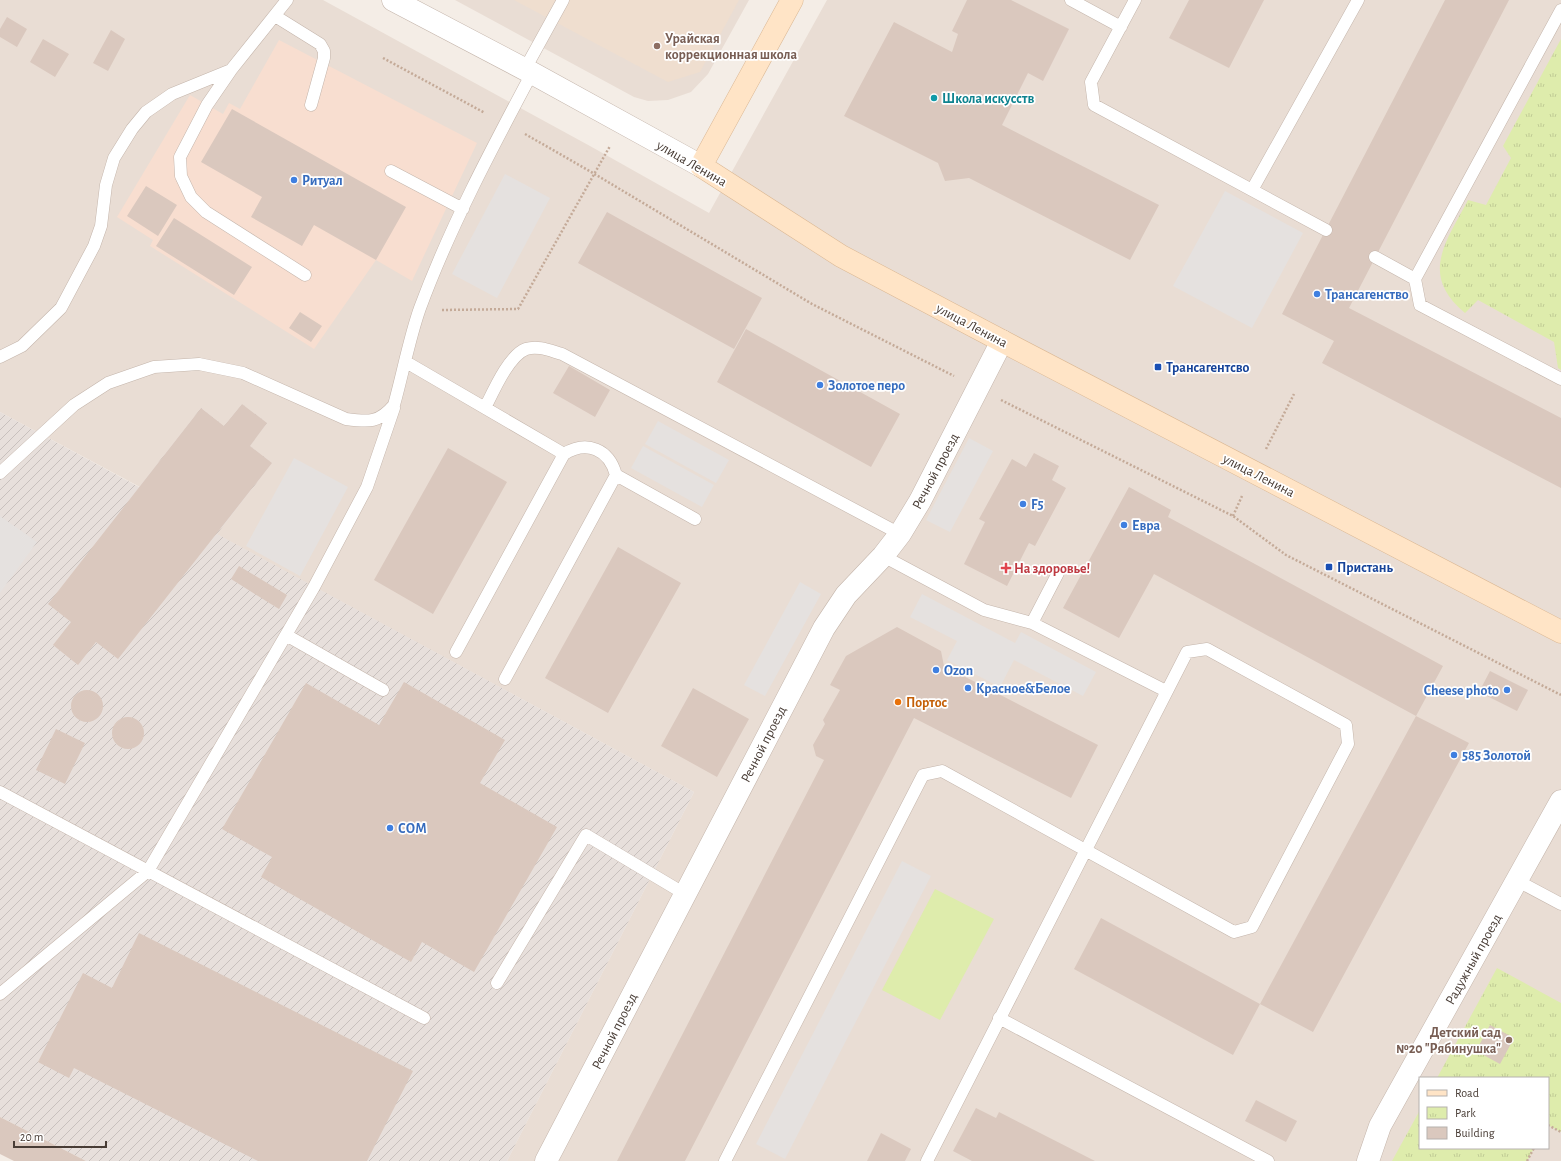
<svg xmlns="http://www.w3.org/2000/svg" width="1561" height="1161" viewBox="0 0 1561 1161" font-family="'Alegreya Sans',sans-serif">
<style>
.residential{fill:#e9ddd4;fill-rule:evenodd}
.commercial{fill:#f8ded0}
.industrial{fill:url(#industrial-furrows)}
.education{fill:#efdecf}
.grass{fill:#deecac}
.park{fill:url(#park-tufts)}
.parking{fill:#e5e1df}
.building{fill:#dac8be}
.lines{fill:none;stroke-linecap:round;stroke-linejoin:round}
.service-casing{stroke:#c4b5ab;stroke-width:13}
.minor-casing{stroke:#c4b5ab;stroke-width:23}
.secondary-casing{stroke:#dbb894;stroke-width:23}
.path{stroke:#c4aa98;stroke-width:2.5;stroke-dasharray:2 2;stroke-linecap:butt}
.service{stroke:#fff;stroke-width:12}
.minor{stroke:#fff;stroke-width:22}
.secondary{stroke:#ffe4c6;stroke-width:22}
.education-dot{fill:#8d6e63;stroke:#fff;stroke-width:1.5}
.culture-dot{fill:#0f9aa8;stroke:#fff;stroke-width:1.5}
.shop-dot{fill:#3f7fe0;stroke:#fff;stroke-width:1.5}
.transit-dot{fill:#1a4fb4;stroke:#fff;stroke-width:1.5}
.health-dot{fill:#e0444e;stroke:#fff;stroke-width:1.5}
.food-dot{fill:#e8710a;stroke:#fff;stroke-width:1.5}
.labels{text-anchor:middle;stroke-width:3.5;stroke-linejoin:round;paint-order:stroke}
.education-label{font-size:14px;font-weight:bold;fill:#785e54;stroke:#fff;text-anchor:start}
.culture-label{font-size:14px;font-weight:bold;fill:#0d838f;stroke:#fff;text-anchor:start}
.street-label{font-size:14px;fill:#483c35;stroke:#fff}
.shop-label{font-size:14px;font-weight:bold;fill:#366cbe;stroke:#fff;text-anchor:start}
.transit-label{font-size:14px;font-weight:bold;fill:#164399;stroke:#fff;text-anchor:start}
.health-label{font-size:14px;font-weight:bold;fill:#be3a42;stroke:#fff;text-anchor:start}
.food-label{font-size:14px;font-weight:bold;fill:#c56008;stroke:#fff;text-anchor:start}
</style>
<defs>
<pattern id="industrial-furrows" width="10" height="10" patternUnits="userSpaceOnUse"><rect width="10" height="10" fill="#e7dfdb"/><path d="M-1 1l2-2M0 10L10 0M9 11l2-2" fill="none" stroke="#c8c0bd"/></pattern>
<pattern id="park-tufts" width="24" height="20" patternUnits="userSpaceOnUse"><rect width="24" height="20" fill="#deecac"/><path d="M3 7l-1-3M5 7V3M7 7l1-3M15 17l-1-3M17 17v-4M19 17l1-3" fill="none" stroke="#c0cb95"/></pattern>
</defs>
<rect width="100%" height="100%" fill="#f4ede6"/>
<path class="residential" d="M0,0H323L590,146L709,213L827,0H1561V1161H507L694,792L216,534L250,446L242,404L224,426L201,408L140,487L0,412ZM1420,1078H1548V1148H1420Z
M455,0H749L708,74L691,92L668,100L648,101L634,97Z"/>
<path class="commercial" d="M279,40L477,143L412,281L376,260L314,349L150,246L153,240L117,217L190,95L223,114L229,103L240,109Z"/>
<path class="industrial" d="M242,404L267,423L250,446L272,463L217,534L694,792L507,1161H86L0,1117V412L139,487L201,408L224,426Z"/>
<path class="education" d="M514,0H739L700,72L668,82Z"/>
<path class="grass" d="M935,889L994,919L940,1020L882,990Z"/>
<path class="park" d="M1561,39V370L1558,368L1554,342L1478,300L1465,313C1419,275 1446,242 1468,200L1486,205L1511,158L1503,146Z
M1497,968L1561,1003V1132L1548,1125V1078H1437Z
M1420,1110V1148H1534L1527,1161H1392Z"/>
<path class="parking" d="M505,174L550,198L497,298L452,274Z
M1225,191L1303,233L1252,328L1173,286Z
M658,421L729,460L716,483L645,444Z
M969,438L993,451L950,532L926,520Z
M643,446L714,485L702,507L631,468Z
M294,458L348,487L300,576L246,546Z
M0,516L37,542L0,593Z
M800,582L821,594L765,696L744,685Z
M922,594L1015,643L1021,632L1096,672L1083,696L1014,660L1000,687L947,660L957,641L910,617Z
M902,861L931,876L785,1159L756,1144Z"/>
<path class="building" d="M967,0H1011L1069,29L1043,81L1028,73L1002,125L1159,205L1130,260L969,178L945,181L938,163L844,116L894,22L952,52L958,34L952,31Z
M1189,0H1264L1229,68L1169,38Z
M1445,0H1509L1349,308L1561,418V488L1322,363L1334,341L1282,314Z
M7,17L27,29L17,47L0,37V29Z
M111,30L125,39L108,71L93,63Z
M43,39L69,54L55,77L30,62Z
M232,109L406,207L376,260L314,225L302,246L251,217L262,197L201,162Z
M146,186L177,205L158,236L127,216Z
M607,212L762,298L734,349L578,263Z
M174,218L252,267L234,295L156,246Z
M300,312L322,326L311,342L289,328Z
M746,329L900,414L871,467L717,382Z
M569,366L610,390L595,417L553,393Z
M242,404L267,423L250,446L272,463L118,659L96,642L78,665L53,645L71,622L48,604L201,408L224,426Z
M448,448L507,482L433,614L374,580Z
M1034,453L1059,466L1052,480L1066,488L1035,546L1029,543L1007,586L964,564L985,522L979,519L1012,459L1026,467Z
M1129,487L1171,510L1168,517L1443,666L1416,716L1154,574L1119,638L1063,608Z
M618,547L681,583L608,713L545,678Z
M239,566L287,595L279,609L231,579Z
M897,627L941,651L944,666L1098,745L1071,798L914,718L685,1161H617L824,760L816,756L813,745L825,724L823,720L840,690L830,685L846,656Z
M1490,671L1528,690L1517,711L1479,692Z
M404,682L505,740L480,783L557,827L474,972L422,942L411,962L261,877L272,857L222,829L306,683L379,725Z
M693,688L749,719L717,777L661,746Z
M71 706a16 16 0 1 1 32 0a16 16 0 1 1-32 0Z
M1416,716L1469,743L1313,1032L1260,1004Z
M112 733a16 16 0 1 1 32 0a16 16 0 1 1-32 0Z
M56,729L85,743L65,784L36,770Z
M1101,918L1260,1004L1233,1055L1074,969Z
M139,933L413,1071L367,1161H258L74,1068L69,1078L38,1062L83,973L112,988Z
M1490,1025L1514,1038L1500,1064L1476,1051Z
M1256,1100L1297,1121L1286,1142L1245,1121Z
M976,1108L996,1118L999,1112L1095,1161H972L953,1151Z
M0,1117L86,1161H14L0,1154Z
M881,1133L911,1149L905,1161H867Z"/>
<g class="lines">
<g class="service-casing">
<path id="service" d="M287,0L231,70L207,105L180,157L181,176L191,197L206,212L305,275
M1071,0L1121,27
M1135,0L1091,82L1094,105L1326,230
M1561,10L1415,279L1420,305L1561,379
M275,16L320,44L324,51V58L311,105
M525,69L563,0
M391,171L463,209
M1252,190L1358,0
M1375,257L1415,279
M0,357L22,346L61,308L94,246L101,226L106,185L114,158L132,129L146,112L172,94L231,70
M406,362L564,454L456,652
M485,408C493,392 509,355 526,349C538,345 551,351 562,354L900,534
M0,473L74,405L108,383L154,367L199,364L243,373L346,419C369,422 379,423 394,405C403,373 409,339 420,308C450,227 491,150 532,73
M616,475L695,519
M883,556L984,610L1032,623L1166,691
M1032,623L1058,573
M286,635L383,690
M505,679L616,475C609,449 587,440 564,454
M0,792L424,1018
M1516,880L1561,904
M497,983L586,835L685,894
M0,994L148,871L314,587L367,487L394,408
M999,1018L1268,1161
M725,1161L923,775L942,771L1234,932L1252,927L1348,744L1346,725L1207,649L1187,652L927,1161"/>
</g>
<g class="minor-casing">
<path id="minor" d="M393,0L532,73L701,166
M546,1161L824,628L846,595L883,556L900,534L920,501L1002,341
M1368,1161L1380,1126L1561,801"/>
</g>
<g class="secondary-casing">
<path id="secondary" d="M792,0L701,166L841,256L1002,341L1561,632"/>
</g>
<path class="path" d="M383,58L485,113
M525,134L593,173L812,304L954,376
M442,310L518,309L610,146
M1001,400L1233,516L1286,555L1561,695
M1266,449L1294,394
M1233,516L1242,496
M1548,1125L1561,1132
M1527,1161L1534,1148"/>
<use href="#service" class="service"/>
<use href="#minor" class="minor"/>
<use href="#secondary" class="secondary"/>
</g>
<g class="education-dot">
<circle cx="657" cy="46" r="4"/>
<circle cx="1509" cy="1040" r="4"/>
</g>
<circle class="culture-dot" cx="934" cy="98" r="4"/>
<g class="shop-dot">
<circle cx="294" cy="180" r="4"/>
<circle cx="1317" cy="294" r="4"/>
<circle cx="820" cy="385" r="4"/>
<circle cx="1023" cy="504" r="4"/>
<circle cx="1124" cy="525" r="4"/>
<circle cx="936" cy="670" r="4"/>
<circle cx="968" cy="688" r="4"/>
<circle cx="1507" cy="690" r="4"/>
<circle cx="1454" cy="755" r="4"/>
<circle cx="390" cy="828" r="4"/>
</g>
<g class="transit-dot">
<rect x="1154" y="363" width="8" height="8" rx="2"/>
<rect x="1325" y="563" width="8" height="8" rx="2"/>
</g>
<path class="health-dot" d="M1004 562h4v4h4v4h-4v4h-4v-4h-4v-4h4z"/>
<circle class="food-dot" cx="898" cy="702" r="4"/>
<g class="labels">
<g class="education-label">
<text x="665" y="43">Урайская<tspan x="665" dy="16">коррекционная школа</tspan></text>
<text x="1501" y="1037" text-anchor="end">Детский сад<tspan x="1501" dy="16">№20 "Рябинушка"</tspan></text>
</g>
<g class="culture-label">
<text x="942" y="103">Школа искусств</text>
</g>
<g class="street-label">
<text transform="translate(692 163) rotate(30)" y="5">улица Ленина</text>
<text transform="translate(972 325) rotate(28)" y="5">улица Ленина</text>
<text transform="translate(935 471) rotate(-62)" y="5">Речной проезд</text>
<text transform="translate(1259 475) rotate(27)" y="5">улица Ленина</text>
<text transform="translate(763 744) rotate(-63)" y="5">Речной проезд</text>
<text transform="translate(1473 959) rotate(-61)" y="5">Радужный проезд</text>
<text transform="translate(614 1031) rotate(-63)" y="5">Речной проезд</text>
</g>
<g class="shop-label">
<text x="302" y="185">Ритуал</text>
<text x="1325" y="299">Трансагенство</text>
<text x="828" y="390">Золотое перо</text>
<text x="1031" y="509">F5</text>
<text x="1132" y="530">Евра</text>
<text x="944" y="675">Ozon</text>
<text x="976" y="693">Красное&amp;Белое</text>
<text x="1499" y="695" text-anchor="end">Cheese photo</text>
<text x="1462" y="760">585 Золотой</text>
<text x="398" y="833">СОМ</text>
</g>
<g class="transit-label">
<text x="1166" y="372">Трансагентсво</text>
<text x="1337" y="572">Пристань</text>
</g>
<g class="health-label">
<text x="1014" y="573">На здоровье!</text>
</g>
<g class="food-label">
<text x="906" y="707">Портос</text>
</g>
</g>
<rect x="1419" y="1077" width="130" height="72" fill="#ffffff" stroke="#b6b1ae"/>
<rect x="1427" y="1090" width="20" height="6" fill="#ffe4c6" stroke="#b6b1ae"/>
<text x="1455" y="1097" font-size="12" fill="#483c35">Road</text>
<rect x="1427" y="1107" width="20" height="12" fill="url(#park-tufts)" stroke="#b6b1ae"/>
<text x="1455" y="1117" font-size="12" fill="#483c35">Park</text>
<rect x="1427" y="1127" width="20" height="12" fill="#dac8be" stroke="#b6b1ae"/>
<text x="1455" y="1137" font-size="12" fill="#483c35">Building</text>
<path d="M14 1141v6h92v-6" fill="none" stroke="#483c35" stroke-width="2"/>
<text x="20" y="1141" font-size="12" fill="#483c35" stroke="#ffffff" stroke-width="3" paint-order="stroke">20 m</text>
</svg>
